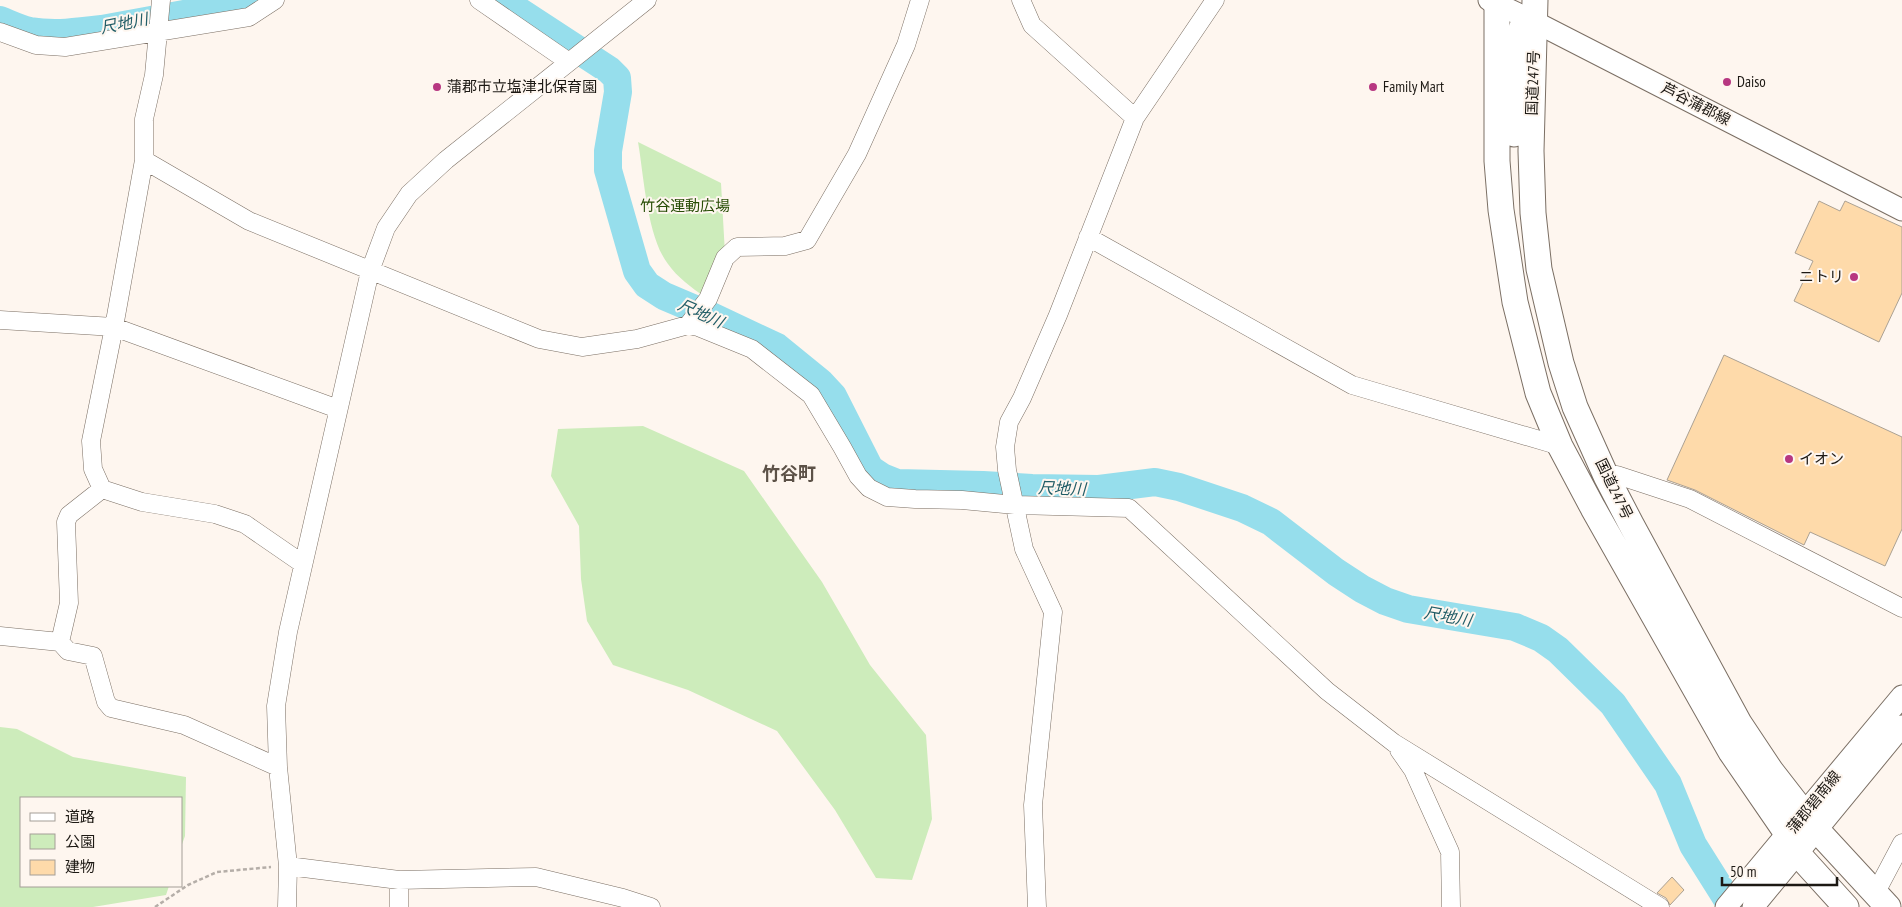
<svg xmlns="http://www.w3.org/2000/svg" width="1902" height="907" viewBox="0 0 1902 907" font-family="'PT Sans Narrow','Noto Sans JP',sans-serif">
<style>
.green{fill:#cdecbb}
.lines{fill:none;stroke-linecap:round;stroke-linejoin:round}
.river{stroke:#96deec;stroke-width:28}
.building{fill:#fedaaa;stroke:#aba193}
.minor-casing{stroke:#7b6f64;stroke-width:19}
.major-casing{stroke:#7b6f64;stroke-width:23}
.highway-casing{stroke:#7b6f64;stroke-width:27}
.path{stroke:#b5aea8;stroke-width:2.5;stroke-dasharray:4 2.5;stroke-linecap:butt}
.minor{stroke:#fff;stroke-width:18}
.major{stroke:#fff;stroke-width:21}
.highway{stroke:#fff;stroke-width:25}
.poi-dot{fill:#b73781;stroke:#fef6ef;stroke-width:2}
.labels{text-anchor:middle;stroke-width:4;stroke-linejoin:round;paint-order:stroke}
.poi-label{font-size:15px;fill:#1d1914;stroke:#fef6ef;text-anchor:start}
.street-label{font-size:15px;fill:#1d1914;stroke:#fef6ef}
.park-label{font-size:15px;fill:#284d06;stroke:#fef6ef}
.water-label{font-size:16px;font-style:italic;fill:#215d67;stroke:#fef6ef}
.quarter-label{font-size:18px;font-weight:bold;fill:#5c5147;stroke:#fef6ef}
</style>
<rect width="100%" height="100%" fill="#fef6ef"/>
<path class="green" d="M638,142L721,183L725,254L705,297C692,288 677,277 668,264C647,237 644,176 638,142Z
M643,426L744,471L822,582L870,665L926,735L932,819L912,880L876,878L835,810L777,731L688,690L613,665L587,621L581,579L579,526L551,476L558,429Z
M0,727L17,729L73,757L186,777L185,836L181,847V798H21V886H169L166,895L93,907H0Z"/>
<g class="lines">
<path class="river" d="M502,0L609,70L617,78L618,92L608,151V170L637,271L647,285L664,296L711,316L777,347L820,382L833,396L870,469L882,477L897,483L983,485L1032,488L1099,489L1155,482L1179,487L1242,508L1271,522L1336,572L1362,589L1385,601L1408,609L1515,627L1541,638L1558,650L1613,704L1668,784L1693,845L1732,907
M0,20C10,24 20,29 30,31C54,35 78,32 102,29L244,3L249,0"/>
</g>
<path class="building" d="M1819,201L1840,211L1845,201L1902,227V293L1879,342L1794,301L1813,261L1795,253Z
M1724,355L1902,437V529L1885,566L1810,532L1804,545L1695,490L1667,480Z
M1672,877L1684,890L1670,905L1666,898L1657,893Z"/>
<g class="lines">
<g class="minor-casing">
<path id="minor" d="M161,0L154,75L144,119V160L114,327L91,441L93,469L102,489L142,502L215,514L245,524L303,564
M479,0L569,62
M1021,0L1032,25L1135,118
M0,32L36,45L65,47L249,17L275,0
M144,160L249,221L539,339L582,347L637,339L688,325L698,327L752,349L811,395L842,447L858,476L869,488L887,497L915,499L962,500L1015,505L1129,508L1327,691L1394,743L1660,907
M1088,237L1352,385L1560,446
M0,320L114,327L338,409
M688,325L708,299L725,258L737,247L785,246L807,240L857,154L906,45L920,0
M1606,476L1617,475L1690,499L1902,608
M0,636L60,642L68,651L93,656L106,702L111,708L184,725L278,767
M60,642L69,603L66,522L69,515L102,489
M1399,750L1413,770L1450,852L1451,907
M288,866L399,880L536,877L623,898L651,907
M399,880V907
M1875,894L1902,843
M287,907L288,866L278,767L276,706L288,632L370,271L386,228L409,194L446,160L647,0
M1037,907L1033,805L1053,612L1024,549L1007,470L1005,447L1009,422L1022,398L1058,315L1135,118L1215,0"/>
</g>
<g class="major-casing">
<path id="major" d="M1489,0L1535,22L1902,210
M1726,907C1785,837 1843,766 1902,696
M1753,907L1902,726"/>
</g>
<g class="highway-casing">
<path id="highway" d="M1497,0V161L1501,210L1515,302L1538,393L1560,446L1593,508L1731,752L1788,835L1797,853L1846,907
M1535,0L1531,151L1533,213L1539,269L1561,363L1575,407L1606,476L1631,524L1739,723L1771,771L1816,829L1888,907
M1514,134L1516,56L1522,27L1528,24"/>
</g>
<path class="path" d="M155,907L188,885L217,872L271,867"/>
<use href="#minor" class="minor"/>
<use href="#major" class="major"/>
<use href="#highway" class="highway"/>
</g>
<g class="poi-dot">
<circle cx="1727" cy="82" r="5"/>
<circle cx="437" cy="87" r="5"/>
<circle cx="1373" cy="87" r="5"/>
<circle cx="1854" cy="277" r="5"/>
<circle cx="1789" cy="459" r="5"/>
</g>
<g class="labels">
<g class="poi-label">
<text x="1737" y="87">Daiso</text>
<text x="447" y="92">蒲郡市立塩津北保育園</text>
<text x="1383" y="92">Family Mart</text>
<text x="1844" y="282" text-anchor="end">ニトリ</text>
<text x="1799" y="464">イオン</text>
</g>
<g class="street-label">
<text transform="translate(1533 83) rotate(-88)" y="5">国道247号</text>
<text transform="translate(1696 104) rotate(27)" y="5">芦谷蒲郡線</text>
<text transform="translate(1614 489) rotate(64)" y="5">国道247号</text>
<text transform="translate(1814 802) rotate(-51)" y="5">蒲郡碧南線</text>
</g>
<g class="park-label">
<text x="685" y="211">竹谷運動広場</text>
</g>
<g class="water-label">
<text transform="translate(124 23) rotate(-11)" y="6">尺地川</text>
<text transform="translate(701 313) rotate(24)" y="6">尺地川</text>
<text transform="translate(1062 488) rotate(2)" y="6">尺地川</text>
<text transform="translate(1448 616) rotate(10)" y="6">尺地川</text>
</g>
<g class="quarter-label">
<text x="789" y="480">竹谷町</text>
</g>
</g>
<rect x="20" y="797" width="162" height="90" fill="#fef6ef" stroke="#a49e97"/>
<rect x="30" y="813" width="25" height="8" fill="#ffffff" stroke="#a49e97"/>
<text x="65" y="822" font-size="15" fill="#1d1914">道路</text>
<rect x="30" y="834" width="25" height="15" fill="#cdecbb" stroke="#a49e97"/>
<text x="65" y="847" font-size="15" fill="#1d1914">公園</text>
<rect x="30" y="860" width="25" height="15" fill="#fedaaa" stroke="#a49e97"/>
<text x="65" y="872" font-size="15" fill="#1d1914">建物</text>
<path d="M1722 877v8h115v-8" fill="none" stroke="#1d1914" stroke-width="2.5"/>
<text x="1730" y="877" font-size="15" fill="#1d1914" stroke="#fef6ef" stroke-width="4" paint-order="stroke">50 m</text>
</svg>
